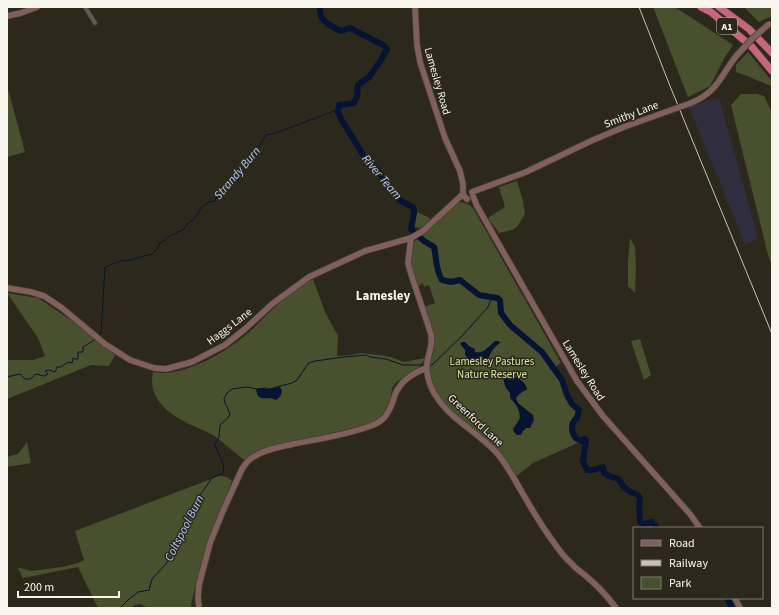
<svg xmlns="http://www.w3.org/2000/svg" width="779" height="615" viewBox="0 0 779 615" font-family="'Source Sans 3',sans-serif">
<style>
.industrial{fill:#302d3e}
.green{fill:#48502d}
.water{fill:#061433}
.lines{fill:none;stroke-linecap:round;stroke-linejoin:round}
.stream{stroke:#061433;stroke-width:1}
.river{stroke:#061433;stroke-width:6}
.street-casing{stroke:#474339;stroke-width:5}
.secondary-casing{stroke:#474339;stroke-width:7}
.highway-casing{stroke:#474339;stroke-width:8}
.street{stroke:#625d50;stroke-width:3.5}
.secondary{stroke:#805f5d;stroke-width:5.5}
.highway{stroke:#c7657a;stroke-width:7}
.rail{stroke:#c6c3ba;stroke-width:1}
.secondary-bridge-casing{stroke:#474339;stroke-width:7;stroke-linecap:butt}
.secondary-bridge{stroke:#805f5d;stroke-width:5.5}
.labels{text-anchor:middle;stroke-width:3;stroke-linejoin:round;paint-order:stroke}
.shield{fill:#2d281c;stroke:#bbb8ae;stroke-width:1}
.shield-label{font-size:10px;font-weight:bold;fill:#f8f5ed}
.street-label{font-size:11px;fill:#f8f5ed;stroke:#2d281c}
.park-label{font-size:11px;fill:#d4e59d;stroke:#2d281c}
.water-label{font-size:12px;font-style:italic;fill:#b3ccfe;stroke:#2d281c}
.quarter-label{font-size:13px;font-weight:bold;fill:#f8f5ed;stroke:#2d281c}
</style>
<rect width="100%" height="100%" fill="#2d281c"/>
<path class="industrial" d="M719,98L758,238L745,245L689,107L709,100Z"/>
<path class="green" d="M653,7H674L678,9L733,45L725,57L710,86L688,97Z
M744,7H772V16L759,22Z
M748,52L772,81V86C760,82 748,76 736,72V65Z
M7,85L25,152L7,157Z
M741,94H757L764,96L772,112V266L768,255L731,105Z
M517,181L523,201L525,214L517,227L512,230L499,233L488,218L505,207L499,187Z
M461,202L468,204L473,208L561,363L553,368L562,380L567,395L572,404L579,410L577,418L574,421L571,427L573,432L576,439L578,441H582L533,463L514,478L503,461L448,411L435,394L427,368C430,364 430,361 432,356C438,337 430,325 424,307L435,303L429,285L424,287L423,283L417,287L409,262L412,245L416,240L423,234L456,204Z
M417,212L430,218L428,224L420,228L415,227V218Z
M630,238L635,247L636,268L635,293L628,286V263Z
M313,279L325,312L338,336L337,356L350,355L361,353L380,355L391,357L404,362L425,358C418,373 405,374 394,385C391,388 392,392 391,396C388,406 383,417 374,422C371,423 367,424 365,425L262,450L254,453L244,460C234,452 224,443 213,435C206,431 198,428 191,425C169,414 147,399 153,372C157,372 161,373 165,373C192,371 222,354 242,338C255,328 264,316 276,306C287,296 300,286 313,279Z
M7,293L38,298L81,327L115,355L109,366L91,365L7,399V360H33L45,356L38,338Z
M640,339L651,375L644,380L631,341Z
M27,442L31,463L7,467V457L18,454Z
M219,476L227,477L232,481L206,546L194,592L191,605L192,608H148L140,604L135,605L131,608H98L78,567L23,578L18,568H20L31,571L62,567L78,563L84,560L75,531Z"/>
<path class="water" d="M495,341H499L500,343C493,347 490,354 487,362C483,362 479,362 475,360L473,361L469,360L465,355V350L460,344L462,342H465L469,346L475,349V352C484,354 489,346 495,341Z
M506,373C514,376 526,380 527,390C522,391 519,394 516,398L518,403L533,415L534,420L530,428H526L523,431L521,435H517L514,432L513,429C515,426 517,423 519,420C522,412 515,403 510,398V393C505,388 501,379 506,373Z
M280,387C284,392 281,397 276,400C266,395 258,404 256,389C264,389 272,388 280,387Z"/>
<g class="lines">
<path class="stream" d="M98,336L101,334L105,267L120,261L130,260L152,254L157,249L160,243L165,240L168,237L184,229L188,223L193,220L202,207L209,202L215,201L218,193L233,177L236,170L251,160L266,135L276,133L334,111L338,112
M428,365H432L463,335L488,307L492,297
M7,377L20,374L25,379H30L36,374L44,376L48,374L45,371L49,370L55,372L57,367H61L68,362L72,363L73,358L75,359H78V352H83V347L96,339
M273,388L292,383L297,380L305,368L309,363L315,361L344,357L366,355L370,357L386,359L403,365H425
M120,608L129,599L138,592L149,590L152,579L165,565L171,557L177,546L185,527L186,520L190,515L192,507L196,503L198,498L212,478L223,473L224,466L215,445L219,437L220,425L228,418L230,414L228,409L225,403L224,399L227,393L232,389L246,387L252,388L256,389L266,388"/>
<path class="river" d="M320,7C319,22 330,25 341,31L350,28L383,45L387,49L381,60L369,77L358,85L357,97L354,103L339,105L338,112L341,119L365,158L376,168L399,200L413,207L414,213L411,229L424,241L434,247C437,259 435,269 442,280L451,282L460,280L479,295L497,298L500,300L501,313L510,325L542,352L562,380L567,395L572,404L579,410L577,418C569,424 571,439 582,441L584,439L586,440L583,461L587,470H593L603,467L604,473L609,476L619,479C624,489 628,491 638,495L640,499L639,510L640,522L644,524L652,522L657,528
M727,598L732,608"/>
<g class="street-casing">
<path id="street" d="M85,7L95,23"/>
</g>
<g class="secondary-casing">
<path id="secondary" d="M415,7L417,45L420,62L445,138L460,171L463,184V195L467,199
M7,16L21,13L37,7
M691,103C719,91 720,76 737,55
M472,192L526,172L593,140L624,127
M473,196L477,206L577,381L603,416L690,514L700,528
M411,238L408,263L411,274L431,334C433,347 429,351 427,363C426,371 428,379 431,387C444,416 474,429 495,451C502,458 507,467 512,475C525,497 537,520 552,540C558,549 565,558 573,565C577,570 583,573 587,577C598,586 607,596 616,608
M7,288L31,292L44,296L62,308L105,344L130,360L154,368L166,369L192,362L225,345L245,329L272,304L309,277L365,251L411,238L423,231L463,194
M735,598L740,608
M199,608L198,597L199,585L210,543L223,511L242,469C245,464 249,459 255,456C266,449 280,447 293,444C319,439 347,435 373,425C386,420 390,410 394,398C395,395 396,391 398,389C403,380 416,371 427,368"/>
</g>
<g class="highway-casing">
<path id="highway" d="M701,7L711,12L752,47L772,71
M719,7L749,29L772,53"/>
</g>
<use href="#street" class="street"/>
<use href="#secondary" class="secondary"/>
<use href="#highway" class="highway"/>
<path class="rail" d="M639,7L670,86L772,334"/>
<g class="secondary-bridge-casing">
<path id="secondary-bridge" d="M737,55L753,38L769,24
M624,127L691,103"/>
</g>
<use href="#secondary-bridge" class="secondary-bridge"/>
</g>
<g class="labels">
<rect class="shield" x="717" y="18" width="20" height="16" rx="3"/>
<g class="shield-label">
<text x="727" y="30">A1</text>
</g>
<g class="street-label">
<text transform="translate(438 81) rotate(74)" y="4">Lamesley Road</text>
<text transform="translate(631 114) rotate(-21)" y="4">Smithy Lane</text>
<text transform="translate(229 326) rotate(-37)" y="4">Haggs Lane</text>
<text transform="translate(584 370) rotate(58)" y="4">Lamesley Road</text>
<text transform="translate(476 420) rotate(43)" y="4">Greenford Lane</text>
</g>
<g class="park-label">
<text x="492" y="365">Lamesley Pastures<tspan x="492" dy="13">Nature Reserve</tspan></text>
</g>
<g class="water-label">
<text transform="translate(237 173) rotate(-50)" y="4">Strandy Burn</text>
<text transform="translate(382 177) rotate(50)" y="4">River Team</text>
<text transform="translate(184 528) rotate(-63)" y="4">Coltspool Burn</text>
</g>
<g class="quarter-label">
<text x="383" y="300">Lamesley</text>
</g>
</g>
<rect width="779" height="615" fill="none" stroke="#f8f5ed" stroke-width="16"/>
<rect x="633" y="527" width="130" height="72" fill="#2d281c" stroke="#7e7a70"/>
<rect x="641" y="540" width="20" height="6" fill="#805f5d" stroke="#7e7a70"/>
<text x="669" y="547" font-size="12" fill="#f8f5ed">Road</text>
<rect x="641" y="560" width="20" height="6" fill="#c6c3ba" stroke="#7e7a70"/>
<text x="669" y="567" font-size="12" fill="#f8f5ed">Railway</text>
<rect x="641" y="577" width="20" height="12" fill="#48502d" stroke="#7e7a70"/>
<text x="669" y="587" font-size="12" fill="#f8f5ed">Park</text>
<path d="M18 591v6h101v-6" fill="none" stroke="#f8f5ed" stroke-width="2"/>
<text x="24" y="591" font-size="12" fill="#f8f5ed" stroke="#2d281c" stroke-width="3" paint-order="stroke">200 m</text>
</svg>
